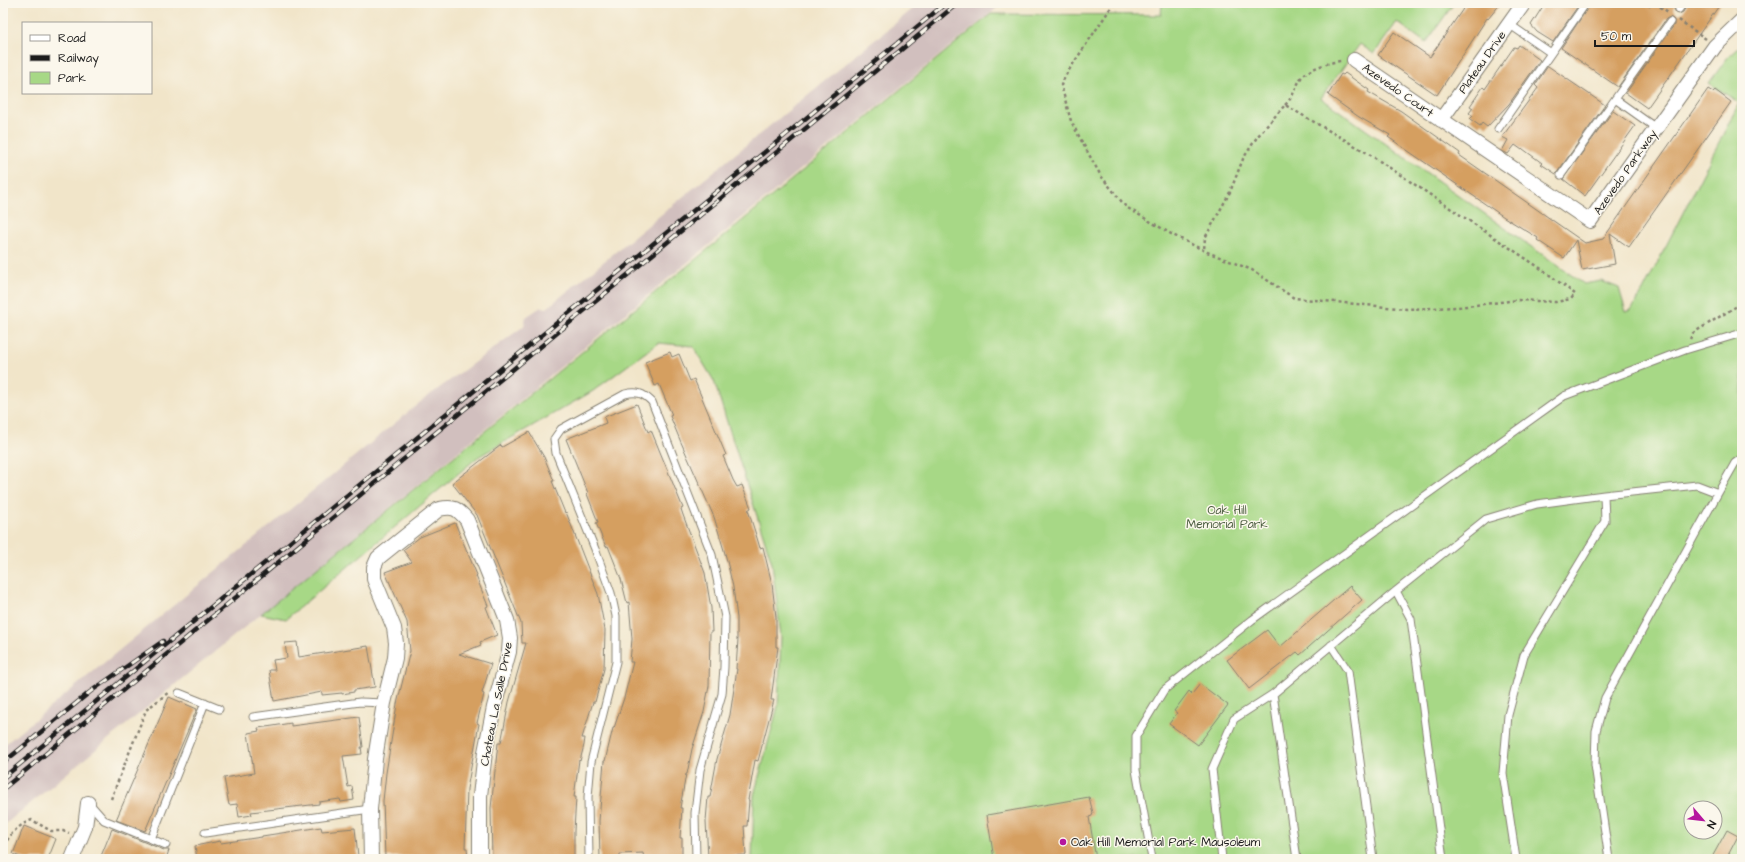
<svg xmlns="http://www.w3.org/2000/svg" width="1745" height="862" viewBox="0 0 1745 862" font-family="'Architects Daughter',sans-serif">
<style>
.industrial{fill:#d1bfbe}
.green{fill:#a7d886;stroke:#627a51;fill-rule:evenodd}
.building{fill:#d59f61}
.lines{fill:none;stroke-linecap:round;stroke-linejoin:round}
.service-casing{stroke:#868072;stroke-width:9}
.minor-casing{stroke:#868072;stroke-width:16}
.path{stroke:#868072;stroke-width:2.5;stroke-dasharray:3 3;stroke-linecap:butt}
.service{stroke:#fff;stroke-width:7}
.minor{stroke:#fff;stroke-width:14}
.rail-casing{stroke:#1c1c1c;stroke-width:4.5}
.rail{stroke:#fbf7ec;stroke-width:3;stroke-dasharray:9;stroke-linecap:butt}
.poi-dot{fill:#b5179e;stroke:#fbf7ec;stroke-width:1.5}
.labels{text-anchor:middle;stroke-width:3;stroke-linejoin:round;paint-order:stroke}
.street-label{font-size:12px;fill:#1c1c1c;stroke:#fbf7ec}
.park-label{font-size:12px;fill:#4d5e41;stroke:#fbf7ec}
.poi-label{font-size:12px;fill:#1c1c1c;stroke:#fbf7ec;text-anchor:start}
</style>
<rect width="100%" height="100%" fill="#fbf7ec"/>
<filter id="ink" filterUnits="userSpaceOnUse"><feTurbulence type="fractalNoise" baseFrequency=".025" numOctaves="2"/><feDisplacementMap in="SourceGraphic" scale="8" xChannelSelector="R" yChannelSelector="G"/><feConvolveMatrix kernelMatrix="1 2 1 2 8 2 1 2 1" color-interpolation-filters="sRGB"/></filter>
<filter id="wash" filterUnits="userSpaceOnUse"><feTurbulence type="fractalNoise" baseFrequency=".012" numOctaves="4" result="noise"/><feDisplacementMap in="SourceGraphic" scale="16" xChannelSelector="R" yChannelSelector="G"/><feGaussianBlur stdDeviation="0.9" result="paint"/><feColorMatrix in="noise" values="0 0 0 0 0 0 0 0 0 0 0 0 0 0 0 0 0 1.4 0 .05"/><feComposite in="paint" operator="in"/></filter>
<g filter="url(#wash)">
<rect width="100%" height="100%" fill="#f1e5c9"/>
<path class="industrial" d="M920,3H1003L3,826V746L423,400L524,326L526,317L541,307L547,308Z"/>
<path class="green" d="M1162,3H1454L1426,43L1397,22L1374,54L1360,44L1321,98L1584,284L1601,281L1619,288L1626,312L1632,309L1643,291L1739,103L1709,83L1728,57L1742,44V859H752L754,795L778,706L781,637L772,563L714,381L693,346L658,343L593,391L478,457L286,619L261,614L707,250L991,14L1161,15ZM1691,808H1715V832H1691Z"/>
<g id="blocks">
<path class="building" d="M1467,3H1501L1488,19L1487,18L1437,95L1378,55L1394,32L1430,57Z
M1545,3H1580L1553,42L1537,32L1531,25Z
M1591,3H1638L1643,6L1644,3L1650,7L1653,3H1677L1674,9L1676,13L1679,14L1683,12L1688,3H1721L1647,108L1626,93L1674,25V20L1670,17L1666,19L1618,87L1561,48Z
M1519,45L1540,60L1509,104L1487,127L1482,123L1480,126L1470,119L1473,116L1469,113L1473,108L1470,106L1483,87L1485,89L1514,47L1517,48Z
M1548,66L1605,105L1556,174L1541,164L1542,163L1523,149L1522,150L1515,145L1508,154L1502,151L1508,140L1502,137L1538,88L1535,85Z
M1345,73L1369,90L1368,92L1401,111L1460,153L1459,155L1585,243L1603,239L1708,89L1713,92L1715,90L1731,102L1629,247L1610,234L1615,264L1582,270L1576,240L1564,258L1537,240L1538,238L1504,217L1388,137L1390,135L1359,117L1328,95L1341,74L1343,75Z
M1613,111L1635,126L1585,196L1563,179Z
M670,352L672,357L679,354L690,381L694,379L726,455L723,456L733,480L737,487L742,485L751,508L748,510L757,538L760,548L763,547L772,584L776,617V647H778L771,700H774L758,761L755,760L748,800H749L747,826H744L746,855L708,858L706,821L708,797H710L717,759L730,715L737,669H736L738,639L737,640V618L733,587L726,557L714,517L680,440L670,416L672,415L659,384L655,386L645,362Z
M637,404L648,432L651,430L683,508L681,509L683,515L705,573L711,608L712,632H710L709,686L704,712L692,749L687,774H686L680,808H682L680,838H682V859H644L643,853L620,854V859H600L599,821L604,761H605L613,728H614L624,698L633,662H630L632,639L629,602L627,603L621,579L608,546L606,547L596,523L598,522L587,494L588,493L566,439L606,423L604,417Z
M529,432L544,457L554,481H552L565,513L566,512L598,594L605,630L604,669L595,702H593L582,738H585L584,745L580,761L579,760L574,797H576L574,831V859H492L491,808L498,743H501L509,702L526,643H522L521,623L477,515L452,483L501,445L502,447Z
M455,523L477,575L476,576L488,606L486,607L497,635L480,642L481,645L459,654L491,664L482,693L484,694L477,723L479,724L467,789L465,848H467L468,859H428V856L385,857L383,801L386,773L397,704L410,651L407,622L385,572L412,562L403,550L420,537Z
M1350,586L1362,600L1300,655L1297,652L1249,689L1227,660L1267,630L1280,647Z
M297,642L299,657L368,646L375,687L354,690V692L342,694V693L322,695V692L274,701L269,670H275L273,660L287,658L285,643Z
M1200,684L1228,705L1198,745L1169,724L1177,713L1174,711L1189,691L1192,694Z
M169,697L197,709L145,831L116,820Z
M359,717L363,747H361L362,754L343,756L348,787L352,786L354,800L341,802L340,799L319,802V804L251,812L252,815L239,817L237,804L229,805L224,778L254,773L248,733L259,731L258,728L273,726L291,723V726Z
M1089,797L1093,813L1092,816L1089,817L1096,859H994L987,815Z
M24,826L56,839L48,859H25L13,854Z
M321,827L322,831L355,828L358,856L353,857V859H333V856L315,859H197L195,846L220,841L221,843L262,837V836Z
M112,829L164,850H169L166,859H110L101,856Z
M1727,830L1738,836L1726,859H1711Z"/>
</g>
</g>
<g filter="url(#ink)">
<use href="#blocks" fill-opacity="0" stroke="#868072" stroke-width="1"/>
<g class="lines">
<g class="service-casing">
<path id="service" d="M1679,9L1683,3
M1509,24L1551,53
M1615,99L1656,128
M1498,129L1586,3
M1561,175L1670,22
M1396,591L1411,619L1443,859
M1331,645L1348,671L1373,859
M179,693L219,709
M1273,694L1297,859
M253,717L360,702L384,703
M89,803L104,820L166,845
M205,833L370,809
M151,839L205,703
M589,859L588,797L591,762L616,662V616L611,593L595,549L556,453L554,439L561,429L625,394C637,391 643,393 652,402L712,555L725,617L724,667L722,694L700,770L695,813L696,859
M1152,859L1136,770V736L1164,690L1252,620L1564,396L1685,350L1742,333
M1222,859L1212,769L1234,719L1273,694L1396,591L1486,519L1537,504L1604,495L1697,485L1718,493
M1516,859L1503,773L1508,715L1524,655L1605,521L1604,495
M1609,859L1595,765L1596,731L1605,698L1718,493L1735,463L1742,458"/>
</g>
<g class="minor-casing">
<path id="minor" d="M1354,60L1590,221L1715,46L1742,20
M1441,120L1524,3
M72,859L85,827L88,803
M371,859L370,809L375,759L384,703L395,658L396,643L394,628L374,579V567L378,558L439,509C454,506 457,508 467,520L507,620L510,638L509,652L494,707L485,752L480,796V859"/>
</g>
<path class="path" d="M1114,3L1067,73L1061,85L1071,121L1082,142L1101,176L1126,207L1173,235L1207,252L1252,270L1294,298L1407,309L1458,307L1518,300L1556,302L1571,299L1575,294L1543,270L1369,154L1285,105L1257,137L1243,159L1230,192L1205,238L1204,250
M1655,3L1668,12
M1679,20L1706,39
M1285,105C1294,96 1295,88 1301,78C1306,69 1333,61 1342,61
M1690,339L1693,333L1742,303
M111,799L146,710L169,692
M3,842L6,843C10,833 22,823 32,820L51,831H63L69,833"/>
<use href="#service" class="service"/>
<use href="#minor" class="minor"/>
<g class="rail-casing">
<path id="rail" d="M3,763L90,692L163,641
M3,778L946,3
M3,789L958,3"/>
</g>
<use href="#rail" class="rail"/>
</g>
</g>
<circle class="poi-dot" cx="1063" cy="842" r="4"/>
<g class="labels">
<g class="street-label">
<text transform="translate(1482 62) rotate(-55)" y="4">Plateau Drive</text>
<text transform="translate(1398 90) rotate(35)" y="4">Azevedo Court</text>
<text transform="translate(1625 172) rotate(-55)" y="4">Azevedo Parkway</text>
<text transform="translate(496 704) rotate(-79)" y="4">Chateau La Salle Drive</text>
</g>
<g class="park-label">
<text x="1227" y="514">Oak Hill<tspan x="1227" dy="14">Memorial Park</tspan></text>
</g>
<g class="poi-label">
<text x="1071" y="846">Oak Hill Memorial Park Mausoleum</text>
</g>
</g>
<rect width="1745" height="862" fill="none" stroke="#fbf7ec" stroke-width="16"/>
<rect x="22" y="22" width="130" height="72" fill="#fbf7ec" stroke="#a29f99"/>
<rect x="30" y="35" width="20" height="6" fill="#ffffff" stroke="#a29f99"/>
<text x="58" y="42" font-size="12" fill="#1c1c1c">Road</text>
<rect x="30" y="55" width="20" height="6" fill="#1c1c1c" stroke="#a29f99"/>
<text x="58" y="62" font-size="12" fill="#1c1c1c">Railway</text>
<rect x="30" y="72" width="20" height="12" fill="#a7d886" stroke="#a29f99"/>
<text x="58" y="82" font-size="12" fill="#1c1c1c">Park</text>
<g transform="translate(1703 820) rotate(118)"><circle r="19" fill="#fbf7ec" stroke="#a29f99"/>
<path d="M0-3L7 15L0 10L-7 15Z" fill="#b5179e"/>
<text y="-6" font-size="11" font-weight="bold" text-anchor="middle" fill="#1c1c1c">N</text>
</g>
<path d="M1595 40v6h99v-6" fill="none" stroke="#1c1c1c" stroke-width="2"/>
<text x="1601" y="40" font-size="12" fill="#1c1c1c" stroke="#fbf7ec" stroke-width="3" paint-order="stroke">50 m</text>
</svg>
